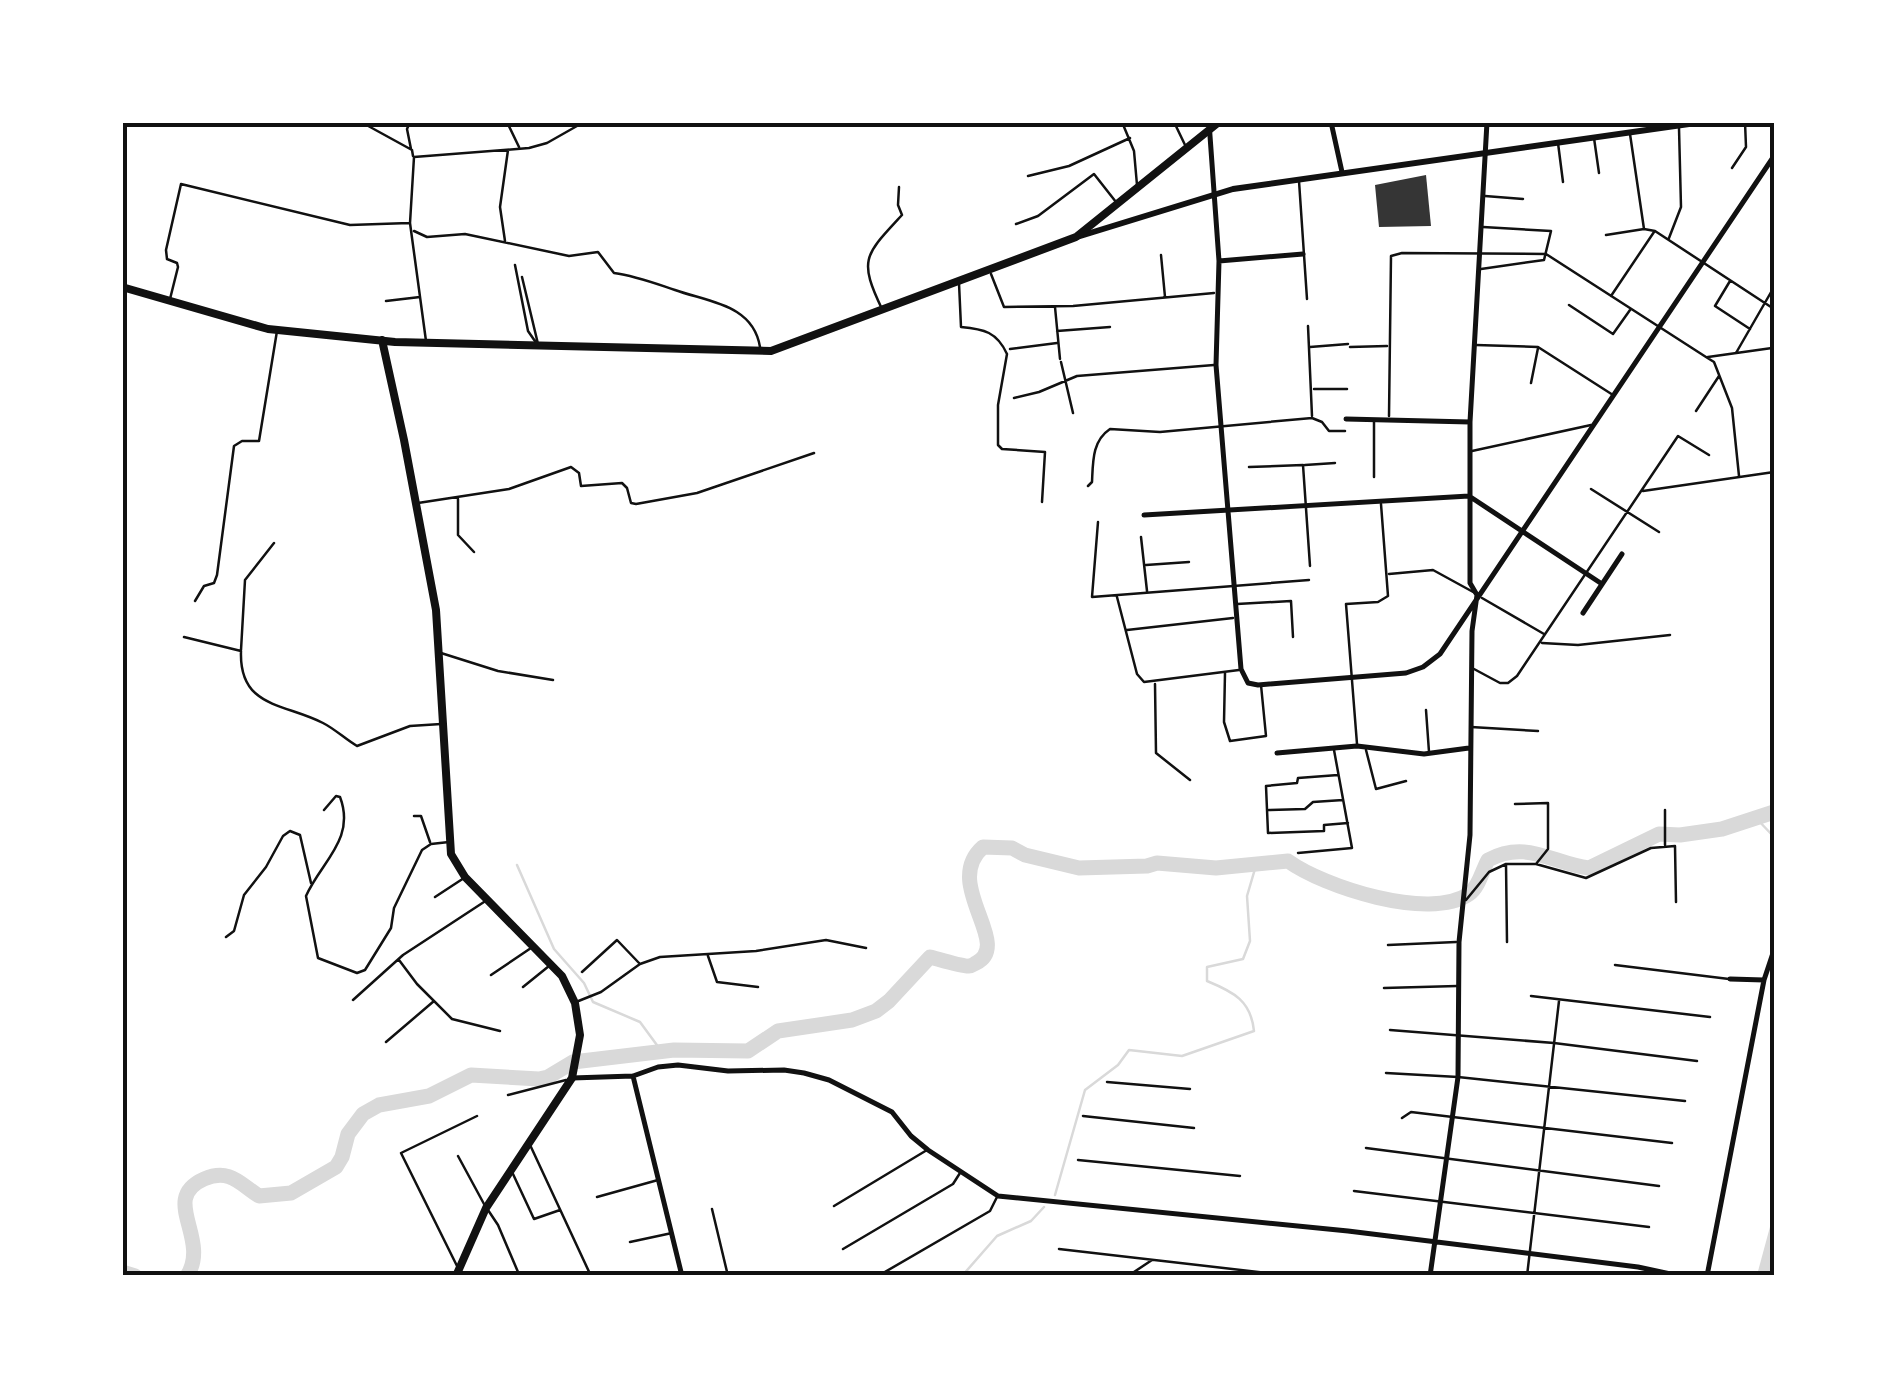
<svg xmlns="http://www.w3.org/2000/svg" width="1897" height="1398" viewBox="0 0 1897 1398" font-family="'Source Sans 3',sans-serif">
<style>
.water{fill:#d9d9d9}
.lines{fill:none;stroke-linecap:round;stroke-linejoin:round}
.stream{stroke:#d9d9d9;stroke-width:2.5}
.river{stroke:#d9d9d9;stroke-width:15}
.building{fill:#353535}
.service{stroke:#111;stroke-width:2.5}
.minor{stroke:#111;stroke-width:5}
.tertiary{stroke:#111;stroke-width:6}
.secondary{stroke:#111;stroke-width:8}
.neatline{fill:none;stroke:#111;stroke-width:4}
</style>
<rect width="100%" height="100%" fill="#fff"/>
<path class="water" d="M1774,1212V1275H1757Z"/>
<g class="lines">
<path class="stream" d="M1757,819L1774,837
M517,865L554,949L584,983L593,1002L640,1022L662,1052
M1055,1195L1085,1090L1118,1065L1129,1050L1182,1056L1254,1031C1251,1001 1234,992 1207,981V967L1243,959L1250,941L1247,896L1257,862
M962,1276L997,1236L1031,1221L1044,1207"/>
<path class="river" d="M122,1272L135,1276
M187,1276C211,1238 159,1199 204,1179C230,1168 240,1184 259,1196L291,1193L336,1167L342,1157L348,1134L363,1114L379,1105L429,1096L471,1075L539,1079L548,1077L573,1062L674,1050L748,1051L778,1031L852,1020L876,1011L889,1001L930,957C938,959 963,967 969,966C972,966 974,964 976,963C1014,944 941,884 983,847L1012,848L1025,855L1079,868L1147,866L1157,863L1216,868L1288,861C1324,887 1429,921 1469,894C1479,887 1482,871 1488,860C1527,839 1553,864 1589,868L1659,834L1680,835L1722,829L1774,812"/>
</g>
<path class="building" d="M1426,175L1431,226L1379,227L1375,185Z"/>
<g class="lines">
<path class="service" d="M361,122L412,150L413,156
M410,122L407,129L411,149
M507,122L519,147
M1122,122L1134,151L1137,185
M1174,122L1186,147
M1630,134L1644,229
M1594,138L1599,173
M1558,143L1563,182
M1732,168L1746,147L1745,122
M1028,176L1069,166L1130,138
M1299,181L1307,299
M1485,196L1523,199
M1016,224L1038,216L1094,174L1116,202
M414,231L427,237L465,234L569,256L598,252L614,273C636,276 654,283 675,290C708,302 753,304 760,347
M1606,235L1644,229L1655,231L1774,309
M1669,238L1681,207L1679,128
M505,241L500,207L508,150
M1161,255L1165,297
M515,265L528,331L537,344
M1481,269L1544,260L1551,231L1483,227
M991,274L1004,307L1073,306L1214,293
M522,277L538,344
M1730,281L1715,306L1750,329
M959,283L961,327C984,329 997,332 1007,354L998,405V445L1002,449L1045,452L1042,502
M1611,296L1654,232
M170,299L178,267L177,263L167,259L166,250L181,184L350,225L409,223
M386,301L420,297
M1569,305L1613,334L1630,310
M1055,307L1060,359
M882,309C858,259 865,255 902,215L898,205L899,187
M1308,326L1312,416
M1057,331L1110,327
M426,341L410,223L414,157L529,148L547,143L584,122
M1476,345L1538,347L1613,395
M1310,347L1348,344
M1350,347L1387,346
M1010,349L1057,343
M1736,353L1774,287
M1708,357L1772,348
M1061,362L1073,413
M1531,383L1538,348
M1314,389H1347
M1014,398L1039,392L1077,376L1214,365
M1696,411L1719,376
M1389,416L1391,256L1402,253L1546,254L1706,357L1714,362L1732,408L1739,476
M1472,451L1591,425
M1305,465L1335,463
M1249,467L1303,465L1310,566
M1374,477V421
M1088,486L1092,482C1093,462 1092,441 1110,429L1160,432L1312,418L1322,422L1329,431H1345
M1591,489L1659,532
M1643,491L1774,472
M458,499V535L474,552
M418,503L509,489L571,467L579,473L581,486L622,483L627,488L631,503L636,504L697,493L814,453
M1098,522L1092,597L1309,580
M1141,537L1147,591
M1146,565L1189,562
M1389,574L1433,570L1475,593
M1117,597L1137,674L1144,682L1239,670
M1482,598L1544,634
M195,601L204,586L214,583L217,575L234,446L242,441H259L277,331
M1237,604L1291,601L1293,637
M1127,630L1233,618
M184,637L241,651C239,708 284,703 323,723C335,729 345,739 357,746L410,726L441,724
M1542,643L1578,645L1670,635
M241,650L245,580L274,543
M441,653L498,671L553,680
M1474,669L1500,683H1508L1517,676L1678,436L1709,455
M1225,673L1224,722L1230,741L1266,736L1261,685
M1155,684L1156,753L1190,780
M1426,710L1429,752
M1471,727L1538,731
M1357,744L1346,604L1378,602L1388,596L1381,504
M1366,750L1376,789L1406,781
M1338,775L1298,778L1297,783L1266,786L1268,833L1324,831V825L1348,823
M1515,804L1548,803V849L1536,864
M324,810L336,796L340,797C356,839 321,862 306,896L318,958L357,973L365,970L391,928L394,908L422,850L431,844L449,842
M1269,810L1305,809L1313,802L1343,800
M414,816H421L430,842
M1665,845V810
M1298,853L1352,848L1334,750
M1506,864L1507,942
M435,897L464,878
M1466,900L1489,872L1506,864H1536L1586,878L1651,848L1675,846L1676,902
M226,937L234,931L244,895L266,867L283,836L290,831L300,835L311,883
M1388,945L1456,942
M708,956L717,982L758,987
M399,960L417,984L452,1019L500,1031
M1615,965L1729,979
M582,972L617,940L639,963
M491,975L531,948
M523,987L549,966
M1384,988L1457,986
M1531,996L1710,1017
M353,1000L403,955L487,900
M576,1002L601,992L640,964L660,957L756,951L826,940L866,948
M1390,1030L1554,1043L1697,1061
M386,1042L434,1001
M1386,1073L1458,1077L1685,1101
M1107,1082L1190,1089
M508,1095L566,1080
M1083,1116L1194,1128
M1402,1118L1411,1112L1672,1143
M531,1147L591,1276
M1366,1148L1659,1186
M458,1156L484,1204
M1078,1160L1240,1176
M513,1174L534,1219L560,1210
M1354,1191L1649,1227
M597,1197L658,1180
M834,1206L927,1150
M712,1209L728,1276
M488,1210L498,1225L518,1272
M630,1242L672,1233
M843,1249L953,1184L960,1173
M1059,1249L1293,1276
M458,1268L401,1153L477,1116
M878,1276L990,1211L997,1197
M1128,1276L1152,1260
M1527,1276L1559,1001"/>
<path class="minor" d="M1209,122L1219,261L1216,365L1241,669L1248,683L1258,685L1406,673L1423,667L1440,654L1774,156
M1331,122L1342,172
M1219,261L1303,254
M1346,419L1470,422
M1144,515L1469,496L1602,584
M1583,613L1622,554
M1277,753L1357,746L1424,754L1469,748
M1764,980L1774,950
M633,1076L682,1276
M572,1078L633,1076L658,1067L678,1065L728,1071L784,1070L804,1073L829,1080L892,1112L911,1136L928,1150L998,1196L1348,1231L1638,1267L1680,1276
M1430,1276L1458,1077L1459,942L1470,835L1472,631L1477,595L1470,583V422L1487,122
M1707,1276L1764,980L1730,979"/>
<path class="tertiary" d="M1077,237L1233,189L1703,122"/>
<path class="secondary" d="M122,287L268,329L395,342L771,351L1076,237L1219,122
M382,340L404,440L436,610L451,854L465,877L562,976L575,1003L580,1035L572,1078L486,1208L456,1276"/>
</g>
<rect width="1897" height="1398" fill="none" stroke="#ffffff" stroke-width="250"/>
<rect x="125" y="125" width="1647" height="1148" class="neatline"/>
</svg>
